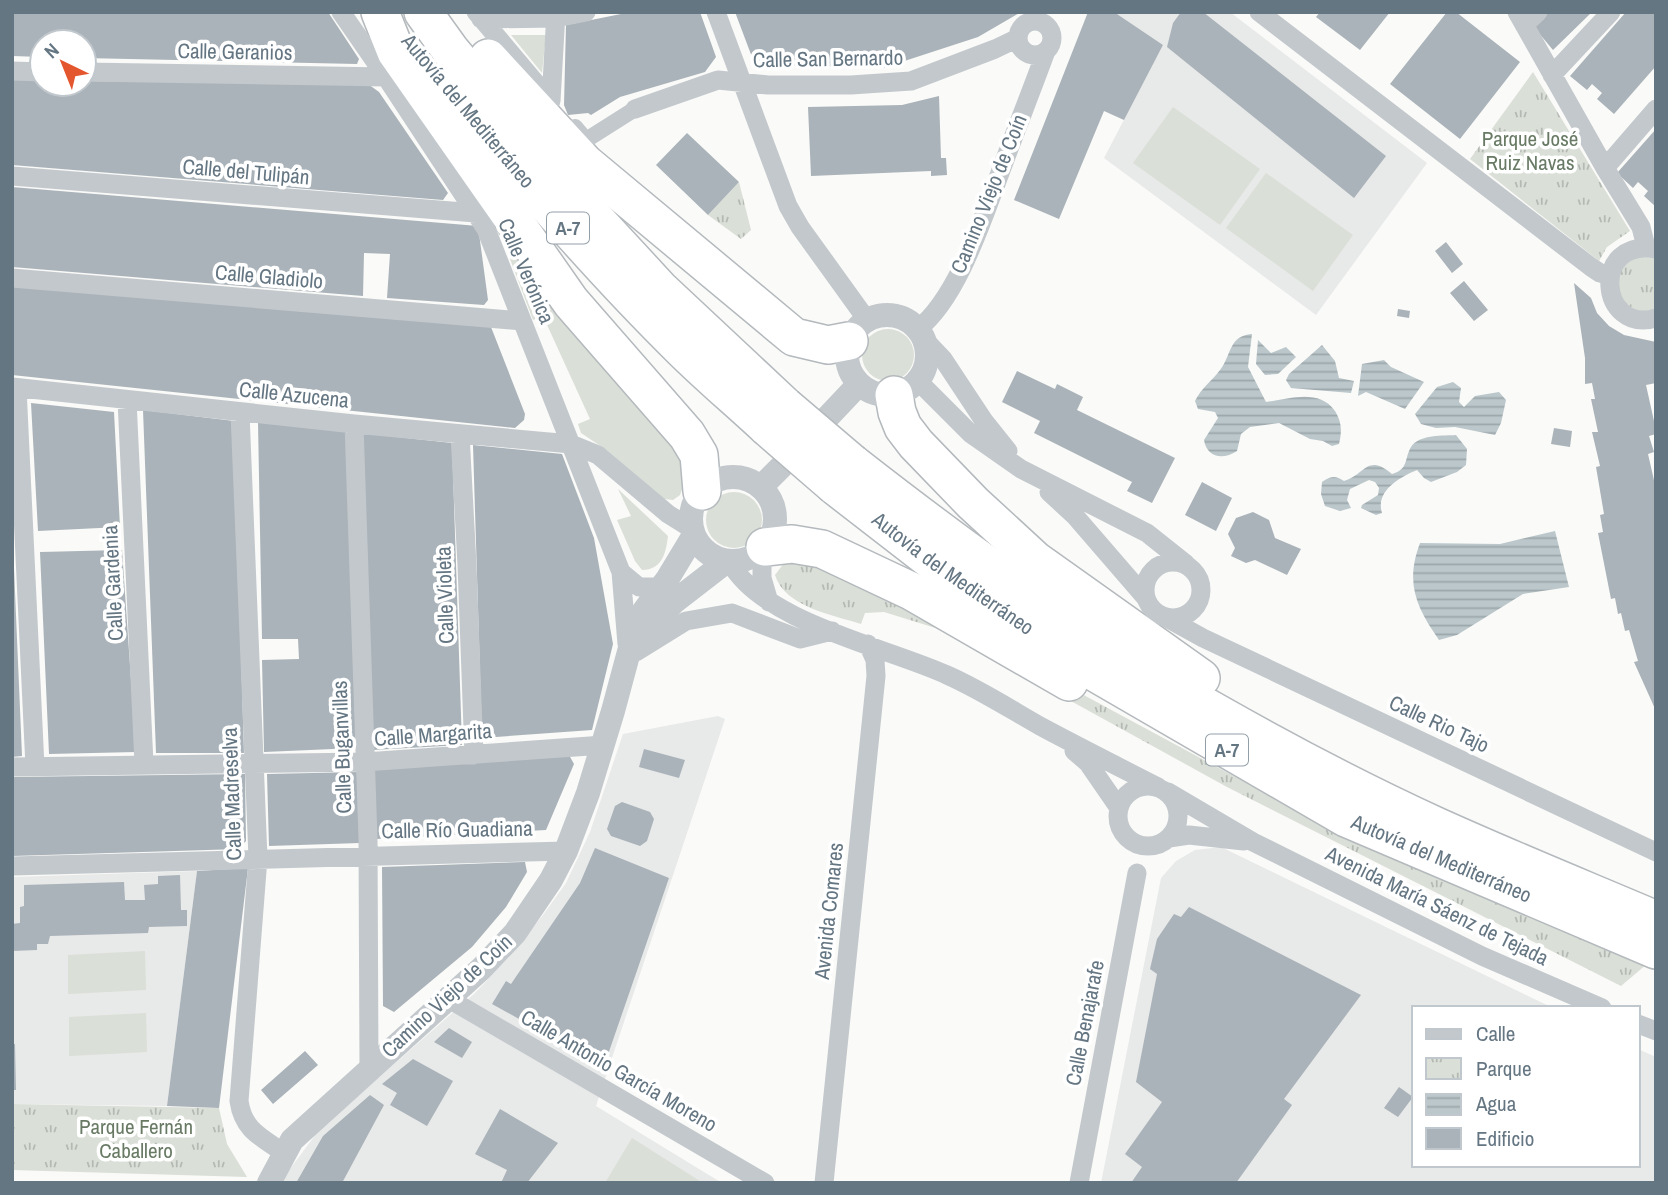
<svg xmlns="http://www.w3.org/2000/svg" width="1668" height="1195" viewBox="0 0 1668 1195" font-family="'Archivo Narrow',sans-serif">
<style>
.built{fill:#e8e9e9}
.grass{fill:#dadfd7}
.park{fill:url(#park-tufts)}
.water{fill:url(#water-rules)}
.building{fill:#aab3b9}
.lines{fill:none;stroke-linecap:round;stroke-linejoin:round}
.motorway-casing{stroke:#b4b9bd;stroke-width:40}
.pedestrian{stroke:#c3c8cc;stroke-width:16}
.minor{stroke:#c3c8cc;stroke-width:19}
.tertiary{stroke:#c3c8cc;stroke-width:24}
.motorway{stroke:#fff;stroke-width:37}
.motorway-bridge-casing{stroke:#b4b9bd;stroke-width:40;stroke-linecap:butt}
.motorway-bridge{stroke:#fff;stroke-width:37}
.labels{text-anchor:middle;stroke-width:7;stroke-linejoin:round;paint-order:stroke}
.shield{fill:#fff;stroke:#939fa8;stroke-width:2}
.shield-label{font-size:19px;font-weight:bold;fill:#657683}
.street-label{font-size:21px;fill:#657683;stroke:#fff}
.park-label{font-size:21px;fill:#687a64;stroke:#fff}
</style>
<defs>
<pattern id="park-tufts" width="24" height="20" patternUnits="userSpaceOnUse" patternTransform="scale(1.75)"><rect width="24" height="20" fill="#dadfd7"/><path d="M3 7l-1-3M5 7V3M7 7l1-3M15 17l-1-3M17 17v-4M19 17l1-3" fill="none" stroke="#b4b9b4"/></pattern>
<pattern id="water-rules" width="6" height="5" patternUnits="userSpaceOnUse" patternTransform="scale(1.75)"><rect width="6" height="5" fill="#bbc7cb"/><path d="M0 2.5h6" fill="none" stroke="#9ca6aa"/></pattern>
</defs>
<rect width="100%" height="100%" fill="#fafaf8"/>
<path class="built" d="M1114,12H1230L1427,163L1316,315L1104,158L1163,45Z
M718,716L725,719L596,1106L722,1183H283L287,1173L319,1130L475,993L510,956L543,915L566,883L590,832L623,734Z
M1221,847L1553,1008H1414V1165H1638V1049L1656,1057V1183H1101L1161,878L1176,861L1195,850Z
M197,871L167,1106L12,1104V877Z"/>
<path class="grass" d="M511,35H546L542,73Z
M1173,107L1260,169L1220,225L1133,163Z
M1266,173L1353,235L1313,291L1226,228Z
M498,227L674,441L689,470L680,495L673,500L664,499L608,451L581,433L578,424L590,419L543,316L533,320Z
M862 355a26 26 0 1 1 52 0a26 26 0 1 1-52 0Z
M618,489L668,536C666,553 662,570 642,570L635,561L617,520L631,516Z
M706 520a28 28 0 1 1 56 0a28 28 0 1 1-56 0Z
M145,951L146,990L68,994V955Z
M146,1013L147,1052L69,1056V1017Z
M632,1138L703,1183H605Z"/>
<path class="park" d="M1533,72L1630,231L1607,247L1599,261L1470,159Z
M739,182L751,230L741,239L708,215Z
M1636,257L1656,258V310C1650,310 1643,312 1638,311C1622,307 1611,281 1622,268C1625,264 1632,260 1636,257Z
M791,560L817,562L930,612L1356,842L1647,964L1621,986L1227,787L942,630L884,612L865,613L861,624C833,615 785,607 775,575L784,563Z
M12,1104L219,1108L227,1144L247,1177L12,1170Z"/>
<path class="water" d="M1252,334L1248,367L1266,402C1289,399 1319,388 1335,411C1342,422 1342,432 1339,444L1332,446L1323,441L1310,439L1279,423L1250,427L1241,434L1237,451C1223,460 1207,458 1204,440L1218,418L1215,412L1198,409L1195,401C1201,388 1212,381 1220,370C1232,355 1228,336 1252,334Z
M1258,340L1271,353L1286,347L1296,357L1278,374L1265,375L1256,364Z
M1322,345L1335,361L1339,378L1354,381L1351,393L1291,388L1286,380L1289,374Z
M1384,360L1391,367L1424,382L1405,409L1366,392L1358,396L1362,364Z
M1453,382L1461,388L1459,402L1464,407L1475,396L1499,392L1506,400L1501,423L1495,435L1455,427L1436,428L1421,424L1415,414L1437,387Z
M1456,435L1467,449L1466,465L1457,472L1431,482L1424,478L1417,470C1400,477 1375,491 1382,513L1376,515L1361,508L1362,505L1378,495L1379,488L1375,482L1369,480L1350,489L1347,500L1351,508L1340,511L1325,506L1321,494L1322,482C1331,476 1335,475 1344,481C1366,474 1367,453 1392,474C1409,469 1404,459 1411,447C1419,434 1444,436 1456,435Z
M1555,531L1569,587L1523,594L1457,635L1439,640C1416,607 1405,583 1420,543L1500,544Z"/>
<path class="building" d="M12,12H328L359,59L357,64L84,58V42H42V57L12,56Z
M631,12H700L716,57L705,72L620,97L591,115L588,113L568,115L564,105L566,25Z
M735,12H1021L978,37L883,68L779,65L778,56L755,65Z
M1088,12H1114L1163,45L1124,120L1104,111L1059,219L1014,200Z
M1181,12H1203L1386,156L1354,198L1167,47L1173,23Z
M1320,12H1390L1360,50L1316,17Z
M1447,12H1456L1520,62L1460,139L1390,84Z
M1548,12H1592L1553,50L1533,26Z
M1626,12H1656V66L1614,114L1597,99L1602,93L1592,84L1587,90L1570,76Z
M12,80H42V84H84V81L368,84L379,92L448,193L443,200L12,165Z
M939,96L941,158H946L947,175L931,176V171L811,176L808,107L902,105Z
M1656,129V207L1644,196L1648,191L1638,182L1633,188L1617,173Z
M687,133L739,182L708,215L656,165Z
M12,187L478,226L488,300L484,305L387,298L390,254L364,253L363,296L12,267Z
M1446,242L1463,264L1452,273L1435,251Z
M1464,281L1488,310L1474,321L1450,293Z
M1574,283L1591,298L1597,313L1609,326L1624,335L1656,342V383L1646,385L1656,430V434L1649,436L1654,452L1648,454L1656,489V520L1654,521L1656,530V711L1634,662L1638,661L1629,630L1625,631L1621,613L1618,614L1615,598L1611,599L1598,533L1603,532L1600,515L1604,514L1596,467L1600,466L1592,432H1598L1591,399H1595L1592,383L1585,384V358Z
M12,286L491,327L525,414L524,420L515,428L12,375Z
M1398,309L1410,311L1409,318L1397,316Z
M1017,371L1055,389L1057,384L1083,397L1077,410L1175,458L1152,503L1127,491L1132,482L1034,433L1040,421L1002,402Z
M31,403L114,412L120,527L38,531Z
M143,410L234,421L244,753H156Z
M258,422L346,430L356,748L264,752L262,660L299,659L298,639H262Z
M1554,428L1572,431L1570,447L1551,444Z
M360,433L452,443L462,745L372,750Z
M473,445L562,454L594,538L613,644L592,730L482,738Z
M1202,482L1232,498L1216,531L1185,515Z
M1253,512L1269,520L1275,538L1301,549L1287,575L1255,560L1246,563L1231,556L1235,548L1228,534L1236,518Z
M122,550L136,752L49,754L40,552Z
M12,568H14L22,756L12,757Z
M644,749L685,760L679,778L639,767Z
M569,755L574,764L546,830L376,839L373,768Z
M358,772L360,843L269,846L267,774Z
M245,774L246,841L240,849L12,856V777Z
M622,802L650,812L654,819L647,841L640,846L611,836L607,829L615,806Z
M595,848L669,878L604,1066L492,1004L506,981L511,984L580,883Z
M525,862L527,872L506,907L472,947L394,1012L383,1006L382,867Z
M248,868L219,1108L167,1106L197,871Z
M180,875L181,910H187V926L149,927L148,933L50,936L48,944H37V950L12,951V924L20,923V907L24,906V885L124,882L125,900H145L144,885L158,884V876Z
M1189,907L1361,995L1284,1099L1292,1105L1236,1183H1131L1142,1167L1125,1154L1162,1102L1136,1082L1157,974L1150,969L1157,939L1174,914L1181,917Z
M449,1028L472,1042L462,1058L434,1042Z
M12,1044H15L16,1090H12Z
M305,1051L318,1065L273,1104L261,1090Z
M413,1059L453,1081L427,1126L390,1105L397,1093L382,1084Z
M1399,1087L1413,1097L1398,1117L1384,1108Z
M370,1095L384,1105L342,1183H296L323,1136Z
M500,1109L558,1143L527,1183H501L507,1170L475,1154Z"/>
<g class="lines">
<g class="motorway-casing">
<g id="motorway">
<path d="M380,12L396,52L571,302L687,435L699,455L702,491"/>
<path d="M423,12L451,51L563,184L660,289L785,406"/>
<path d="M488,58L585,163L794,337L828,345L849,341"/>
<path d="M444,84C520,174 596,264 680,347C708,375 738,400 767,427"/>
<path d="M894,395L897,412L903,427L916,444L973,503L1035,560L1201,678"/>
<path d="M852,463C971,556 1092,644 1224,717C1293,756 1364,793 1436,826C1509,859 1583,889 1656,920"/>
<path id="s1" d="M835,486L933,562L1082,665L1346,818L1656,950"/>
<path d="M765,547L792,544L822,549L911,591L1069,682"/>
</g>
</g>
<path class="pedestrian" d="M575,127L586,140L635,109"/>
<path class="minor" d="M341,12L386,77L486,229L621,572L627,644
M476,12L551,101
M716,12L788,206L800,227L867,320
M1259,12L1591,267L1600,273L1610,276
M1517,12L1605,168L1641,227L1646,247
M481,19L556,18L586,12
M1018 38a17 17 0 1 1 34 0a17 17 0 1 1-34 0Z
M1524,25L1538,12
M12,71L42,72
M84,72L386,77
M1552,75L1611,12
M551,101L556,12
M635,109L718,80L768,85H851L911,81L995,49L1018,38
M1605,168L1656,109
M12,176L476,213
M1656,249C1590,237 1599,335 1656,318
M12,278L522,321
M918,329C958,297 982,220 1000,173C1015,132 1031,92 1046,51
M925,340L943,359L984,421L1008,451
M918,381L971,434L1021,469L1147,533L1186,564
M12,387L354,424L571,444L598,455L668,514L692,529
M17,388L35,767
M127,400L144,764
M240,413L258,858L239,1101C243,1130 261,1137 284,1153
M354,424L368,839L369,1069
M460,434L467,565L474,755
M1049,492L1075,516L1145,597
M762,550V578L769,602
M1145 590a28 28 0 1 1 56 0a28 28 0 1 1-56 0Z
M730,562C762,622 886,647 947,675C979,689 1010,709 1040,726C1079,747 1119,767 1158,787
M621,572L639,587H660
M1165,617L1203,638L1656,852
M636,652L686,621L732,613L800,639L832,631
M1074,751L1088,763L1119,808
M12,767L365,762L604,745
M1118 816a30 30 0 1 1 60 0a30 30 0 1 1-60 0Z
M1168,792L1253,842L1482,956L1602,1008
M1169,838L1189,835L1244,841
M12,866L566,851
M449,999L765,1183
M1638,1024L1656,1031
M824,1183L876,676L875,660L868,644
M1079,1183L1137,873"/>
<path class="tertiary" d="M847 355a40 40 0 1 1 80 0a40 40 0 1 1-80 0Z
M825,420L859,384
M691 519a42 42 0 1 1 84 0a42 42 0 1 1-84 0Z
M761,487L781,467
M644,635L674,602L727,561
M269,1183L292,1140L482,968L515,933L551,880L566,851L588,793L613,711L634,633L643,612L668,578L694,535"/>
<use href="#motorway" class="motorway"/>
<g class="motorway-bridge-casing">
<path id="motorway-bridge" d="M785,406L852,463
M767,427L835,486"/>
</g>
<use href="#motorway-bridge" class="motorway-bridge"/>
</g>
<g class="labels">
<g class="shield">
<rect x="547" y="212.5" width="42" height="31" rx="5"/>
<rect x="1206" y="734.5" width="42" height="31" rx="5"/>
</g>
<g class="shield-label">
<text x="568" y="235">A-7</text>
<text x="1227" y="757">A-7</text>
</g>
<g class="street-label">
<text transform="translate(235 52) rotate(1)" y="7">Calle Geranios</text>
<text transform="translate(828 59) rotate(-1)" y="7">Calle San Bernardo</text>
<text transform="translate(468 111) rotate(50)" y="7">Autovía del Mediterráneo</text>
<text transform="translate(246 172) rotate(5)" y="7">Calle del Tulipán</text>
<text transform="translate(989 194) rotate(-68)" y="7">Camino Viejo de Coín</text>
<text transform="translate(526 271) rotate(67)" y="7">Calle Verónica</text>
<text transform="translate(269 277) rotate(5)" y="7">Calle Gladiolo</text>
<text transform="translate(294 395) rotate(6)" y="7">Calle Azucena</text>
<text dy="7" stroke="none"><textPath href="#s1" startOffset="147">Autovía del Mediterráneo</textPath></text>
<text transform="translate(113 583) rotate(-93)" y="7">Calle Gardenia</text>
<text transform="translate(445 595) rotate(-92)" y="7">Calle Violeta</text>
<text transform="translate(1439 724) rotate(25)" y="7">Calle Rio Tajo</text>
<text transform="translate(433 735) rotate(-4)" y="7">Calle Margarita</text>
<text transform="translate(342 747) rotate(-92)" y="7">Calle Buganvillas</text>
<text transform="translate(232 794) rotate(-92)" y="7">Calle Madreselva</text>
<text transform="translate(457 830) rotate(-1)" y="7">Calle Río Guadiana</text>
<text dy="7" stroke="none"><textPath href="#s1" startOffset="714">Autovía del Mediterráneo</textPath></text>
<text transform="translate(1437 906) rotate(26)" y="7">Avenida María Sáenz de Tejada</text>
<text transform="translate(829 911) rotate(-84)" y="7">Avenida Comares</text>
<text transform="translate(447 996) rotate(-43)" y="7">Camino Viejo de Coín</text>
<text transform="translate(1085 1023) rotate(-79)" y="7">Calle Benajarafe</text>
<text transform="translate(619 1071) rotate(30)" y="7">Calle Antonio García Moreno</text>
</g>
<g class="park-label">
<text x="1530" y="146">Parque José<tspan x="1530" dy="24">Ruiz Navas</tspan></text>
<text x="136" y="1134">Parque Fernán<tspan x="136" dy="24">Caballero</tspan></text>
</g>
</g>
<rect width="1668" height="1195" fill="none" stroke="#657683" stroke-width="28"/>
<rect x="1412" y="1006" width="228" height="161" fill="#ffffff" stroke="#c1c8cd" stroke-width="2"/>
<rect x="1426" y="1029" width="35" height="10" fill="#c3c8cc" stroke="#c1c8cd" stroke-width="2"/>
<text x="1476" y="1041" font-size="21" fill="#657683">Calle</text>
<rect x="1426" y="1058" width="35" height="21" fill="url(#park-tufts)" stroke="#c1c8cd" stroke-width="2"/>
<text x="1476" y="1076" font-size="21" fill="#657683">Parque</text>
<rect x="1426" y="1094" width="35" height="21" fill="url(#water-rules)" stroke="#c1c8cd" stroke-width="2"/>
<text x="1476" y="1111" font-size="21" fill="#657683">Agua</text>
<rect x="1426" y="1128" width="35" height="21" fill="#aab3b9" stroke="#c1c8cd" stroke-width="2"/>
<text x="1476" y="1146" font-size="21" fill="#657683">Edificio</text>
<g transform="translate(63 63) rotate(317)"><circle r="33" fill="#ffffff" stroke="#c1c8cd" stroke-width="2"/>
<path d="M0-5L12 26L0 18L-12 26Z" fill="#e4572e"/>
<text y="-10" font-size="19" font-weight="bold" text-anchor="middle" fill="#657683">N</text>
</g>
</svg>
